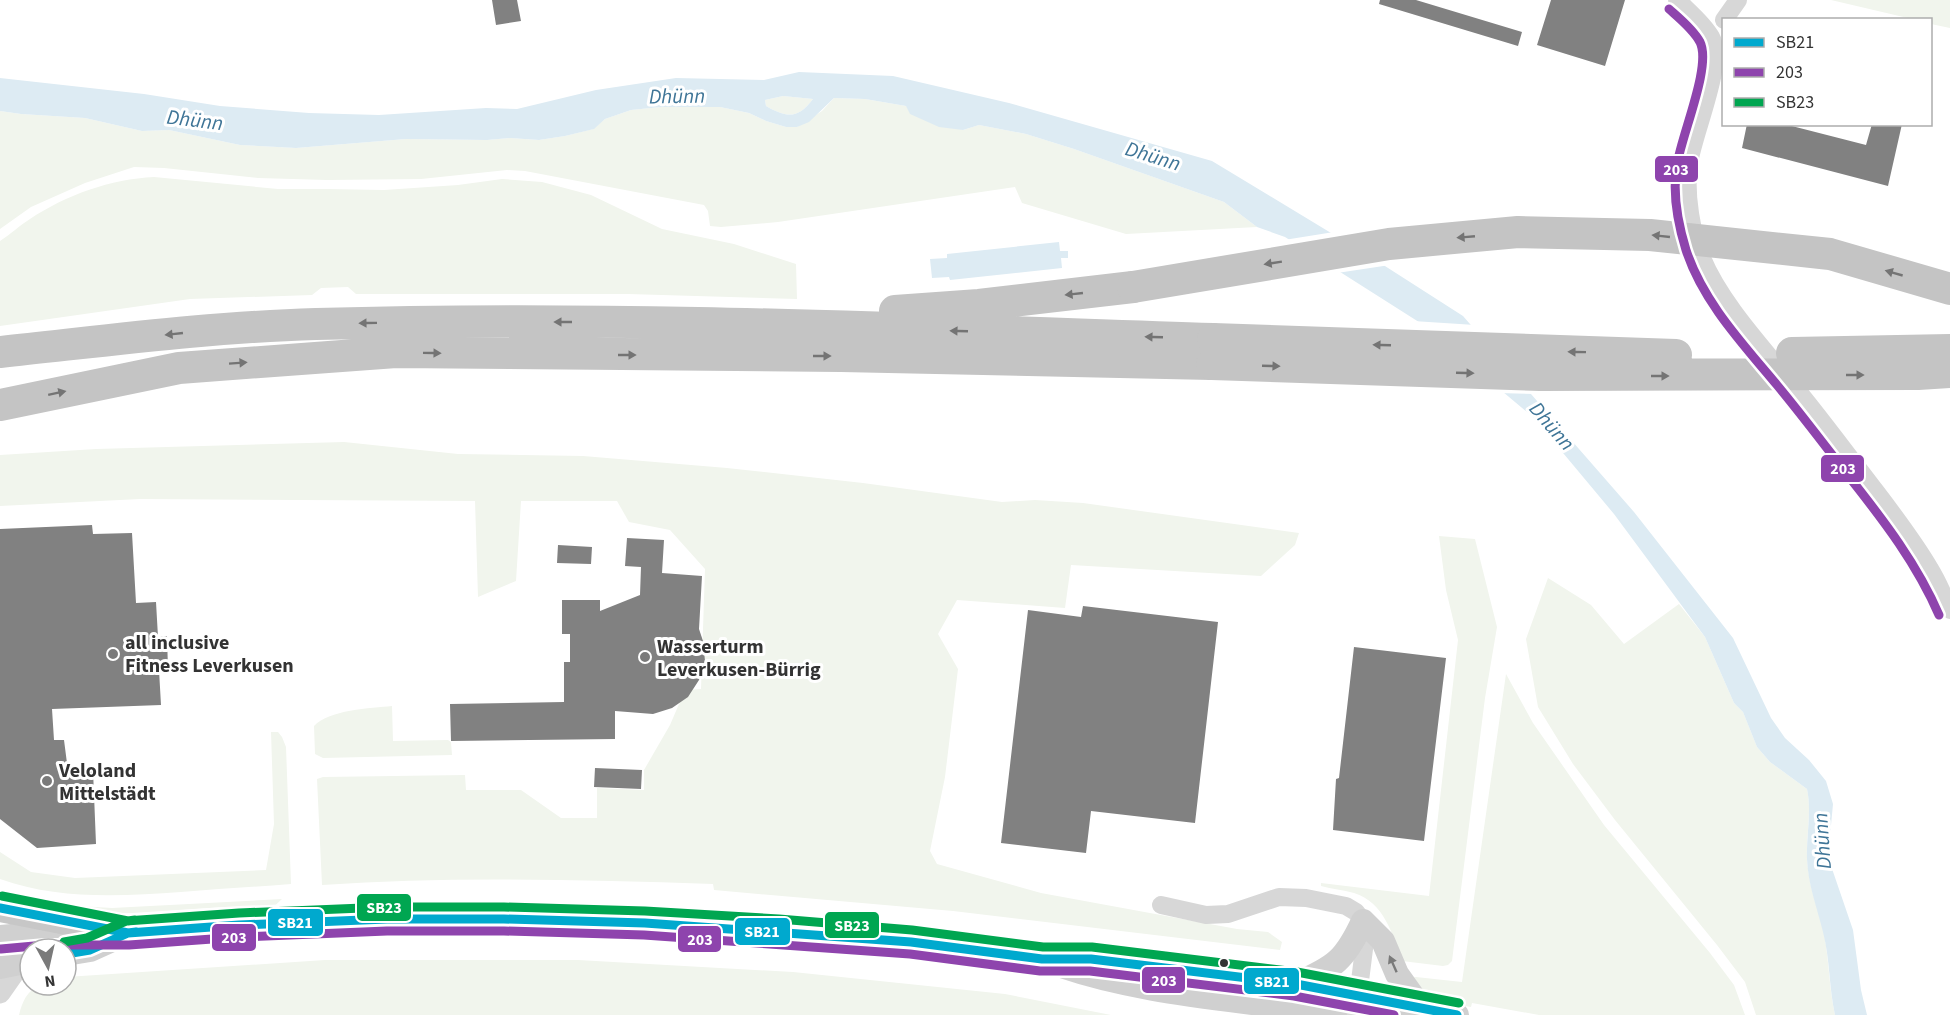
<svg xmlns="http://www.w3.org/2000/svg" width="1950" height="1015" viewBox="0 0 1950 1015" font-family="'Source Sans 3',sans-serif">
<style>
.green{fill:#f1f5ed}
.water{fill:#ddebf3;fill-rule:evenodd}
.pier{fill:#fff}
.building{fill:#818181}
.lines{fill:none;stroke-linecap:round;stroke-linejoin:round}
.minor{stroke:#d7d7d7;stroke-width:18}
.tertiary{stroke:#d7d7d7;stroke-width:21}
.secondary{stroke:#d0d0d0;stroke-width:24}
.trunk{stroke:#c7c7c7;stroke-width:28}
.motorway{stroke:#c4c4c4;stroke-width:32}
.motorway-bridge{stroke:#c4c4c4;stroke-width:32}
.bus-1-casing{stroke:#fff;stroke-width:14}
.bus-2-casing{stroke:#fff;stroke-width:14}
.bus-3-casing{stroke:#fff;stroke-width:14}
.bus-1{stroke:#00a9ce;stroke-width:9}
.bus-2{stroke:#8e44ad;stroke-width:9}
.bus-3{stroke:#00a651;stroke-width:9}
.oneway{fill:#747474}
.oneway2{fill:#7a7a7a}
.poi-dot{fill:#7a7a7a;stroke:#fff;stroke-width:2}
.bus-dot{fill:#333;stroke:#fff;stroke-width:2}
.labels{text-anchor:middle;stroke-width:6;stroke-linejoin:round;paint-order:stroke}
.poi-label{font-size:20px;font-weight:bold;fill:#333;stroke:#fff;text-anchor:start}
.water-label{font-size:21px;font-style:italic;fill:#3f7597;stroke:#fff}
.line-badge{stroke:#fff;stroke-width:2}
.badge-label{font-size:16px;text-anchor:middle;font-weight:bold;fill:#fff}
</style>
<rect width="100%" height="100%" fill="#fff"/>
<path class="green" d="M1831,0H1950V28L1931,24L1930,20L1912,19Z
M783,96L813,99C798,119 787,118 766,106L765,100Z
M834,98L865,99L906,106L963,130L979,125L1026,134L1074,149L1224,202L1257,227L1126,234L1022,203L1015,187L778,222L721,227L710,226L708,211L704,205L525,171L507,170L421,179L327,180L258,178L164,168L134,167L85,183L31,207L0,229V111L21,114L85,118L142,131L169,130L240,145L296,148L406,139L487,140L510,138L539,140L565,136L593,129L605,119L631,110L661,107H720L749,113L766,121L786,127H797L822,111Z
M154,177L278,189H327L384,190L458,185L502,179L542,182L591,195L662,229L734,244L796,264L797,299L628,294H356L348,287L321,288L312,295L190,299L0,326V241C11,234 20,225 30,219C66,195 111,179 154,177Z
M344,442L458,454L583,456L727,468L863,483L1002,502L1035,500L1083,503L1299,533L1295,545L1261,576L1071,565L1065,608L957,600L938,634L958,669L945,777L930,851L937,864L1041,893L1237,929L1268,932L1282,942L1280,950L953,911L714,890L713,884C583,880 452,876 322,885L317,779L323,777L465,775L466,790H521L561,818H597V788L644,790V770L670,725L685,690L701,689L705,569L670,530L629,522L617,501H521L516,581L478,597L475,501L140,499L0,506V455L96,449Z
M1439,536L1475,539L1497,627L1485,698L1452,961L1448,965L1443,966L1402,961C1393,935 1384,902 1354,893C1343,890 1332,889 1321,886V883L1429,896L1458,640L1446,590Z
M1548,578L1591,605L1624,644L1679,604L1705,637L1734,703L1743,712L1757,747L1770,762L1807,789C1812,811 1806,835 1807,857C1808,886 1818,907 1824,933C1829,960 1829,988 1835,1015H1756L1745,982L1717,945L1615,820L1573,764L1538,707L1526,639Z
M1506,674L1533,723L1604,825L1710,953L1734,985L1745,1015H1539L1472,1003L1471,1007L1440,1002L1426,997L1409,978L1416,977L1462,982Z
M392,706L393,741L448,740L451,742L452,755L323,758L315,754L314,726C328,710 371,708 392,706Z
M271,732H278L282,737L286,747L291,884C254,887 218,889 181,892C121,896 58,900 0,879V852L31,872L75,878L266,870L274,824Z
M282,899L266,914L224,907L132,913L89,914L48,904L112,908Z
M325,960H578L793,972L1005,994L1111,1015H19C27,984 38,985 66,985V977Z"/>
<path class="water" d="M799,72L893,76L1009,103L1212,161L1374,259L1463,316L1634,512L1733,638L1771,718L1785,738L1809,760L1826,781L1833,804L1828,857L1853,930L1861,990L1867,1015H1835C1829,988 1830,959 1823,932C1817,907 1808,885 1807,859C1806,836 1812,812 1807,789L1770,762L1757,747L1743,712L1734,703L1705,637L1614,514L1533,417L1422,324L1285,237L1257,227L1224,202L1074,149L1026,134L979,125L963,130L939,127L910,114L906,106L865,99L834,98L809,122L797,127H786L766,121L749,113L720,107H661L631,110L605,119L594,129L565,136L539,140L510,138L487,140L406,139L296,148L240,145L169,130L142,131L85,118L21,114L0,111V78L144,94L220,106L309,113L379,115L486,108L517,109L596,90L676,78L764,80ZM783,96L813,99C798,119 787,118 766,106L765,100Z
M1059,242L1060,251H1068V258H1061L1062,268L950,280L949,277L932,278L930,259L947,258V254Z"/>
<path class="pier" d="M1334,232L1375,256L1390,265L1337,273L1284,240Z
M1413,321L1475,325L1535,394L1498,393L1461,358Z"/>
<path class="building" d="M492,0H517L521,21L496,25Z
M1380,0H1416L1522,32L1518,46L1379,4Z
M1551,0H1625L1605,66L1537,45Z
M1747,124H1784L1866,145L1872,124H1902L1888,186L1742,148Z
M92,525L93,534L132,533L136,603L156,602L158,637L167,636L168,670H159L161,705L52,709L54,740H64L68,771L93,770L96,844L37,848L0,819V529Z
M627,538L664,540L662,573L702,576L699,629L703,641L705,661L699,680L688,697L672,708L653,714L615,711V739L451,741L450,704L564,702V662H570V634H562V600H600V611L640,595L641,567L625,566Z
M558,545L592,547L591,564L557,563Z
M1083,606L1218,622L1195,823L1091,811L1086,853L1001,843L1028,610L1081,617Z
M1354,647L1446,658L1424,841L1333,830L1336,779L1339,778Z
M595,768L642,770L641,789L594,787Z"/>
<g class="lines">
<path class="minor" d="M1677,0C1688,11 1703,23 1711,37C1726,63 1691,137 1688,169C1686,198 1691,231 1702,258C1720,302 1762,347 1792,384C1818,415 1842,448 1867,480C1889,509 1912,538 1930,569C1938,582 1944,596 1950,610
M1724,20L1738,0
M1161,905L1206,915L1228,914L1279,897L1306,898L1346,906L1356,912L1363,921L1365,941L1358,997"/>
<path class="tertiary" d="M0,993L14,973L27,961
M1355,1015L1358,997"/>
<path class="secondary" d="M0,937L44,933H128L239,925L387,919H504L645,923L778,931L911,942L1042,959H1091L1169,968L1296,984L1457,1015
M66,954L90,950L121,936
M1061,966C1149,996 1244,999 1335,1015
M0,967L30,961
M1296,984C1335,967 1345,960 1363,921L1383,941L1397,974L1422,1009"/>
<path class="trunk" d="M0,908L128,933"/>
<path class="motorway" d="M895,311L979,305L1133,287
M0,352C105,341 210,327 316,324C615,315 914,329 1213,339
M0,405L179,368L396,352L841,356L1212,364"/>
<path class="motorway-bridge" d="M1133,287L1389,244L1518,232L1650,235L1830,254L1950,289
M1213,339L1676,355
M1792,353L1950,350
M1212,364L1540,375L1918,374L1950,372"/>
<g class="bus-1-casing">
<path id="bus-1" d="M0,908L128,933L136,932
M66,954L90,950L128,933L239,925L387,919H504L645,923L911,942L1042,959H1091L1296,984L1457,1015"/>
</g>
<g class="bus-2-casing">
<path id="bus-2" d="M1669,9C1679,18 1693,29 1700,42C1712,66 1681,136 1677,165C1672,193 1678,224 1686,250C1703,302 1743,344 1777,385C1802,415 1826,447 1850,478C1884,521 1917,564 1939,615
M1,949L45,945H129L240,937L387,931H504L644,935L910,954L1040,971H1090L1294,996L1394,1015"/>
</g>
<g class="bus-3-casing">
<path id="bus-3" d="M2,896L128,921L135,920
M64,942L87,938L126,921L239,913L387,907H504L645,911L779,919L912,930L1043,947H1092L1297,972L1459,1003"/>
</g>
<use href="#bus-1" class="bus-1"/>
<use href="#bus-2" class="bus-2"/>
<use href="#bus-3" class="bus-3"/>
</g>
<defs><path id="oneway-solid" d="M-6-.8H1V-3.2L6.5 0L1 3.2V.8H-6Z" transform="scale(1.5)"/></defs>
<g class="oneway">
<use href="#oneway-solid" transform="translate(1661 236) rotate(-174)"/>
<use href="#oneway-solid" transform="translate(1466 237) rotate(175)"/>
<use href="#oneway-solid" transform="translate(1273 263) rotate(171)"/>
<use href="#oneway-solid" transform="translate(1894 273) rotate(-164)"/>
<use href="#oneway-solid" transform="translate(1074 294) rotate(174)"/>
<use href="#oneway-solid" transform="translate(563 322) rotate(180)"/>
<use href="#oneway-solid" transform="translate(368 323) rotate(179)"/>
<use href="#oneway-solid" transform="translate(959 331) rotate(-178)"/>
<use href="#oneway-solid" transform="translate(174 334) rotate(174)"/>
<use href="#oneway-solid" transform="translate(1154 337) rotate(-178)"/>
<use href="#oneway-solid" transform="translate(1382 345) rotate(-178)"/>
<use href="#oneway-solid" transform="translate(1577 352) rotate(-179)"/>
<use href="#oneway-solid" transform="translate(432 353) rotate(1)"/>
<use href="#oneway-solid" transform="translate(627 355)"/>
<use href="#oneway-solid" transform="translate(822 356)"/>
<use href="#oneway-solid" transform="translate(238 363) rotate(-4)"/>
<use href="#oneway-solid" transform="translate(1271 366) rotate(2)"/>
<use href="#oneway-solid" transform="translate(1465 373) rotate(2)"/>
<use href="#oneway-solid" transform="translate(1855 375)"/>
<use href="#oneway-solid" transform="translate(1660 376)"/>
<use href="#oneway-solid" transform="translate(57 393) rotate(-12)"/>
</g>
<use class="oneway2" href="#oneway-solid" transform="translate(1393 964) rotate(-114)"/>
<g class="poi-dot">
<circle cx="113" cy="654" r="6"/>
<circle cx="645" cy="657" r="6"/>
<circle cx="47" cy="781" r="6"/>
</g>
<circle class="bus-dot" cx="1224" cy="963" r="5"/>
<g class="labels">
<g class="poi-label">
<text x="125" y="649">all inclusive<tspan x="125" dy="23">Fitness Leverkusen</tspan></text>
<text x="657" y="653">Wasserturm<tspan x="657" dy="23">Leverkusen-Bürrig</tspan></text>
<text x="59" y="777">Veloland<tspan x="59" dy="23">Mittelstädt</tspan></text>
</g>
<g class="water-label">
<text transform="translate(677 96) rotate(-1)" y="7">Dhünn</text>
<text transform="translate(195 120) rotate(7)" y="7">Dhünn</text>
<text transform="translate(1153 156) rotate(17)" y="7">Dhünn</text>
<text transform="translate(1552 426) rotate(49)" y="7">Dhünn</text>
<text transform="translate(1822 841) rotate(-94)" y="7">Dhünn</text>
</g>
</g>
<g class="line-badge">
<rect x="1654" y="155" width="45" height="28" rx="6" fill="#8e44ad"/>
<rect x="1820" y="454" width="45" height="29" rx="6" fill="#8e44ad"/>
<rect x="356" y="893" width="56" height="29" rx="6" fill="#00a651"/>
<rect x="267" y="908" width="57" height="29" rx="6" fill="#00a9ce"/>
<rect x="824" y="911" width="56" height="28" rx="6" fill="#00a651"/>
<rect x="734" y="917" width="57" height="29" rx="6" fill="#00a9ce"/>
<rect x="211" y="923" width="46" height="29" rx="6" fill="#8e44ad"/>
<rect x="677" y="925" width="45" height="28" rx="6" fill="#8e44ad"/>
<rect x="1141" y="966" width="45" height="28" rx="6" fill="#8e44ad"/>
<rect x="1243" y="967" width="57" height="28" rx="6" fill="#00a9ce"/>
</g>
<g class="badge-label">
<text x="1676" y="175">203</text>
<text x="1843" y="474">203</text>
<text x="384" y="913">SB23</text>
<text x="295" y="928">SB21</text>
<text x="852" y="931">SB23</text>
<text x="762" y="937">SB21</text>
<text x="234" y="943">203</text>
<text x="700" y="945">203</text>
<text x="1164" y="986">203</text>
<text x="1272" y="987">SB21</text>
</g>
<rect x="1722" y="18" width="210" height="108" fill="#ffffff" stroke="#adadad" stroke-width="1.5"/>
<rect x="1734" y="38" width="30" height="9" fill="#00a9ce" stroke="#adadad" stroke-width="1.5"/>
<text x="1776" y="48" font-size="18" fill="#333333">SB21</text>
<rect x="1734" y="68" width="30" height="9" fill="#8e44ad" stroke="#adadad" stroke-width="1.5"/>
<text x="1776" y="78" font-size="18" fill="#333333">203</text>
<rect x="1734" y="98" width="30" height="9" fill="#00a651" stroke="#adadad" stroke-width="1.5"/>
<text x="1776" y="108" font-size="18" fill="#333333">SB23</text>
<g transform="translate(48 967) rotate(172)"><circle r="28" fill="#ffffff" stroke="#adadad" stroke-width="1.5"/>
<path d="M0-4.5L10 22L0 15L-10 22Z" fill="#7a7a7a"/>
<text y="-9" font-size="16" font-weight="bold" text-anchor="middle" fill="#333333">N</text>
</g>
</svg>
